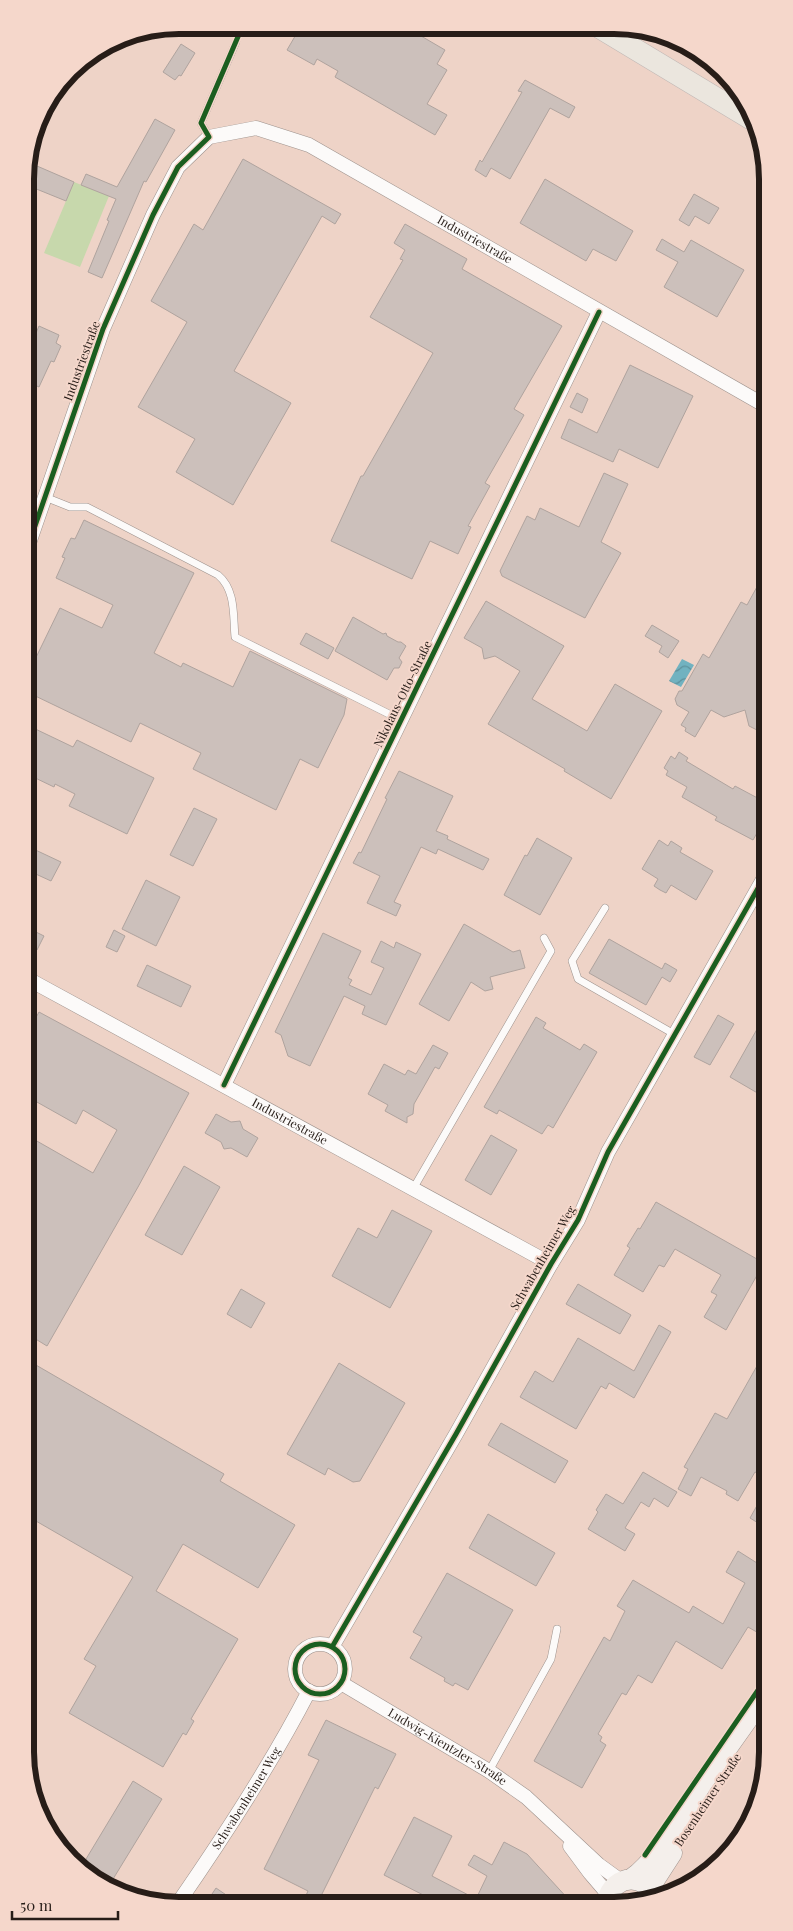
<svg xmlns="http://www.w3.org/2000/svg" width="793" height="1931" viewBox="0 0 793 1931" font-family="'Playfair Display',serif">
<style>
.built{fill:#eed3c7}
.pitch{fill:#c7d8ac}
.water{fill:url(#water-waves)}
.building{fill:#ccc0bb;stroke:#afa39e}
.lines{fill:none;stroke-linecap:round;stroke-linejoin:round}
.lane-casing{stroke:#9d928d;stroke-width:8}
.street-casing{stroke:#9d928d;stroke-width:15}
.secondary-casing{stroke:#9d928d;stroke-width:21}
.primary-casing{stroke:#c0b8b5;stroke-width:22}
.lane{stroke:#fcfaf9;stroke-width:7}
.street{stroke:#fcfaf9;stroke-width:14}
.secondary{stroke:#f4efeb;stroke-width:20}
.primary{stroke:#ebe6de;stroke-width:21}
.cycleway-casing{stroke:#f5d7cb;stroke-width:8}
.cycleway{stroke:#1b5e20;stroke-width:5}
.labels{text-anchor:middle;stroke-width:4;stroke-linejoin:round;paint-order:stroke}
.street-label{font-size:12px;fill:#271d18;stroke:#f5d7cb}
.rim{fill:none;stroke:#271d18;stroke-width:6}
</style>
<defs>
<pattern id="water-waves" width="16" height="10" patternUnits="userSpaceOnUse" patternTransform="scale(1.25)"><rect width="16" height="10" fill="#71b2c0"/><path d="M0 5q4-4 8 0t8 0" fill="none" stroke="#5d909b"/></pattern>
</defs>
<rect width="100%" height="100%" fill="#ebdbd5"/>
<path class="built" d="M179,25L644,28L682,41L723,70L763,139L768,1762L756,1811L730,1853L699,1880L654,1901L149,1903L77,1868L46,1829L30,1792L25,169L41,111L77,63L120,37Z"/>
<path class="pitch" d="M74,182L109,196L80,267L44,253Z"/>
<path class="water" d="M682,659L694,665L681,687L669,681Z"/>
<path class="building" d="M301,26H404L445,50L437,64L447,70L427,104L447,115L435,135L335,77L338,71L317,59L314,65L287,50Z
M181,44L195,53L181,76L179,75L175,80L163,72Z
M525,80L575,107L569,118L550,108L510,179L491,168L486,177L475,170L480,160L482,162L522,92L518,91Z
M155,119L175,130L146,182L144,181L102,278L88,272L109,221L107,220L116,199L81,185L86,174L117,187Z
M243,159L341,214L335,224L322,216L234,371L291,403L233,505L176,472L195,439L138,407L187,322L151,301L194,224L203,230Z
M37,166L74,182L66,201L29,186Z
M545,179L633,231L616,261L593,249L586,261L520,223Z
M694,194L719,208L709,224L695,216L689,226L679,220Z
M405,224L467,259L462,269L562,326L514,409L524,415L485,483L490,486L468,526L471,527L458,554L430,541L412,579L331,541L361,476H363L433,353L370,317L403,260L400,259L405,250L394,243Z
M662,239L684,252L691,240L744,270L717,317L664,287L678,262L656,250Z
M39,326L59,335L56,343L61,346L54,362L51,361L39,387L26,381L31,370L26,367L35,346L31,345Z
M630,365L693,396L658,468L619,449L613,462L561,438L569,419L597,433Z
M577,393L588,399L582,413L570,407Z
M604,473L628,484L601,542L621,553L585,618L502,576L500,571L527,516L535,520L540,508L579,527Z
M84,520L194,573L154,653L181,667L183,663L233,687L250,651L347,699L344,715L318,768L300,759L276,810L193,769L201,753L140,723L131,742L27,692V676L60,608L102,628L113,605L56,578L65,558L62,557L71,538L75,539Z
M764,574L765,718L757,730L749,726L745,710L724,717L711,710L695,737L685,731L686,728L681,725L689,712L677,705L675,699L679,691H682L703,654L709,658L741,602L747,605Z
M486,601L564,646L532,699L587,731L615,684L662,711L611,799L564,771L565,769L488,724L520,671L495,656L484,659L482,648L464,638Z
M353,617L383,634L386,633L387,636L398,642H401L406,646L399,658L402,662L399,668H394L387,680L335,651Z
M652,625L679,641L668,658L659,652L662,646L645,636Z
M306,633L334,648L328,659L300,644Z
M27,725L73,747L77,740L154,778L127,834L69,806L75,794L55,784L54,787L27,774Z
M679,752L688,758L686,761L733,789L735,786L765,802V819L753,840L715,820L717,817L682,797L687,787L666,775L668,771L664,768L671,756L675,759Z
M399,771L453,796L436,831L448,836L447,839L489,859L483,870L438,849L436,854L421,847L394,902L401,905L396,916L367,903L380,876L353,863L359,852L361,853L387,799L385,798Z
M194,808L217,819L193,866L170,855Z
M537,838L572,858L540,915L504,895L525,855L527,856Z
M659,840L668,846L671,841L682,848L680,852L713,871L696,900L671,885L666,893L660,890L654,886L658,879L642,869Z
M27,846L61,862L51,881L27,870Z
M146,880L180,897L156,946L122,929Z
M464,924L513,952L520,950L525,968L490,977L493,989L485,991L471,982L449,1021L419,1004Z
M28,928L44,936L37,950L28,946Z
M114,930L125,936L117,952L106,947Z
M323,933L361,951L348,978L352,980L349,985L371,995L384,968L371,962L381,941L394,948L396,942L421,954L386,1025L362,1014L365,1006L344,996L310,1066L288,1056L281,1035L275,1032Z
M609,939L662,969L665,963L677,970L670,982L662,977L646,1005L589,973Z
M147,965L191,986L181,1007L137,986Z
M39,1012L189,1093L138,1187L47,1346L29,1335L28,1136L93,1173L117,1130L83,1110L76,1124L28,1097V1032Z
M718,1015L734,1024L710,1065L694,1057Z
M765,1015L766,1062V1098L730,1077Z
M536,1017L546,1023L543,1028L580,1050L584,1044L597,1052L553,1128L548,1125L542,1134L499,1110L497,1114L484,1107Z
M433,1045L448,1053L439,1069L435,1067L414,1104L413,1114L407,1117V1123L385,1111L388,1105L368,1094L384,1064L405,1075L408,1070L416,1074Z
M216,1114L231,1122L240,1121L243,1129L258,1138L247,1157L231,1148L224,1149L221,1142L205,1133Z
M491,1135L517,1150L491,1195L465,1180Z
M184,1166L220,1187L182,1255L145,1235Z
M656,1202L764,1263L726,1330L704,1317L717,1295L711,1292L721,1275L675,1249L664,1267L659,1265L643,1292L614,1275L630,1248L627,1246L638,1228L640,1229Z
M392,1210L432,1231L390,1308L332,1276L358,1228L377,1238Z
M578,1284L631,1315L620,1334L566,1304Z
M241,1289L265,1303L251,1328L227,1314Z
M659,1325L671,1332L634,1398L609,1383L606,1389L601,1386L576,1429L520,1397L535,1371L553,1382L578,1338L634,1371Z
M766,1350L767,1478L755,1472L738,1501L726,1494L727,1491L701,1477L691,1496L678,1489L688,1469L684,1467L715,1413L727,1419Z
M29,1361L224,1474L220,1481L295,1525L258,1588L183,1544L156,1591L238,1639L191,1719L194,1721L186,1735L183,1733L163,1767L69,1713L96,1666L84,1659L133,1577L29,1517Z
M339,1363L405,1403L360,1481L353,1482L328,1468L325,1475L287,1454Z
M501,1423L568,1461L555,1483L488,1445Z
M643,1472L677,1492L668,1507L654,1498L649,1507L641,1502L625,1528L635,1534L625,1551L588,1529L598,1512L596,1510L606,1494L623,1504Z
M759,1502L767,1506V1519L763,1526L750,1518Z
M488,1514L555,1553L536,1586L469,1548Z
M738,1551L757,1563L760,1559L767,1564V1626L762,1635L748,1627L722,1669L676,1641L652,1683L638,1675L626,1695L622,1693L598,1734L602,1737L600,1741L606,1745L582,1788L534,1761L604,1637L610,1641L625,1611L617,1606L633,1580L689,1613L693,1606L723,1624L745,1583L726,1572Z
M447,1573L513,1610L468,1690L455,1683L453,1686L444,1681L445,1678L410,1658L422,1637L413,1632Z
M326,1720L396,1754L378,1789L375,1787L318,1902H303L308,1891L264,1869L319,1760L308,1755Z
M133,1781L162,1799L110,1884L80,1869Z
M414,1817L452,1836L432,1876L476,1899L487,1876L468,1865L474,1855L492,1865L504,1842L527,1854L570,1901L437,1902L384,1875Z
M216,1888L238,1903H206Z"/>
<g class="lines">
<g class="lane-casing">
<path id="lane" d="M209,137L201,123L236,42
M45,497L70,507H87L218,575C236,590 233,616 235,637L401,720
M605,908L572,961L578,979L674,1034
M413,1189L551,951L544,938
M489,1771L551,1659L557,1629"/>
</g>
<g class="street-casing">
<g id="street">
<path id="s1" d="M26,552L103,329L153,215L178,167L209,137L256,128L309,145L764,405"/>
<path id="s2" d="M28,979L551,1264"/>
<path d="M224,1085L599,312"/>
<circle cx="320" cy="1669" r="25"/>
<path d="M332,1647L456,1434L551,1264L578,1220L608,1152L765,876"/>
<path id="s3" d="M341,1683L489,1771L526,1797L599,1865L621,1881"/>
<path d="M570,1846L590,1873L608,1894"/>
<path id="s4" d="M178,1903C225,1835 271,1765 309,1691"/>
</g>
</g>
<g class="secondary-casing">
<path id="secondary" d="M631,1879C658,1861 683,1813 701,1785C723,1754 745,1723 767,1692
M650,1887L672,1853
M607,1901C613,1873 648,1872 656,1900"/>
</g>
<g class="primary-casing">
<path id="primary" d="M600,28L751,119"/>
</g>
<use href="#lane" class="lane"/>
<use href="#street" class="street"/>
<use href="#secondary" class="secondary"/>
<use href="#primary" class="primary"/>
<g class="cycleway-casing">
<path id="cycleway" d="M26,552L103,329L153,215L178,167L209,137L201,123L243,25
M224,1085L599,312
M295 1669a25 25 0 1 1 50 0a25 25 0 1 1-50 0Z
M332,1647L456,1434L551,1264L578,1220L608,1152L765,876
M645,1855L767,1677"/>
</g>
<use href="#cycleway" class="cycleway"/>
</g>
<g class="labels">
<g class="street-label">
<text dy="4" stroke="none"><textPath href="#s1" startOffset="752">Industriestraße</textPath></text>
<text transform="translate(82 361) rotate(-70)" y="4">Industriestraße</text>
<text transform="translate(403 694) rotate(-64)" y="4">Nikolaus-Otto-Straße</text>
<text dy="4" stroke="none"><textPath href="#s2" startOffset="298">Industriestraße</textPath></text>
<text transform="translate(543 1258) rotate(-60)" y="4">Schwabenheimer Weg</text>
<text dy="4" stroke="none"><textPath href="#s3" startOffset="124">Ludwig-Kientzler-Straße</textPath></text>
<text dy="4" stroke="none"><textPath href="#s4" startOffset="125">Schwabenheimer Weg</textPath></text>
<text transform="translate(708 1800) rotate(-56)" y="4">Bosenheimer Straße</text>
</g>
</g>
<path d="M0 0H793V1931H0ZM179 34H614A145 145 0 0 1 759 179V1752A145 145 0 0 1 614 1897H179A145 145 0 0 1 34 1752V179A145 145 0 0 1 179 34Z" fill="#f5d7cb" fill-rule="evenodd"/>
<path class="rim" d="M179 34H614A145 145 0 0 1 759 179V1752A145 145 0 0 1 614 1897H179A145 145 0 0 1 34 1752V179A145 145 0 0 1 179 34Z"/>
<path d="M12 1911v8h106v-8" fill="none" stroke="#271d18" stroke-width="2.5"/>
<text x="20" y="1911" font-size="15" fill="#271d18" stroke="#f5d7cb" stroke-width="4" paint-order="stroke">50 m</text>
</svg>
